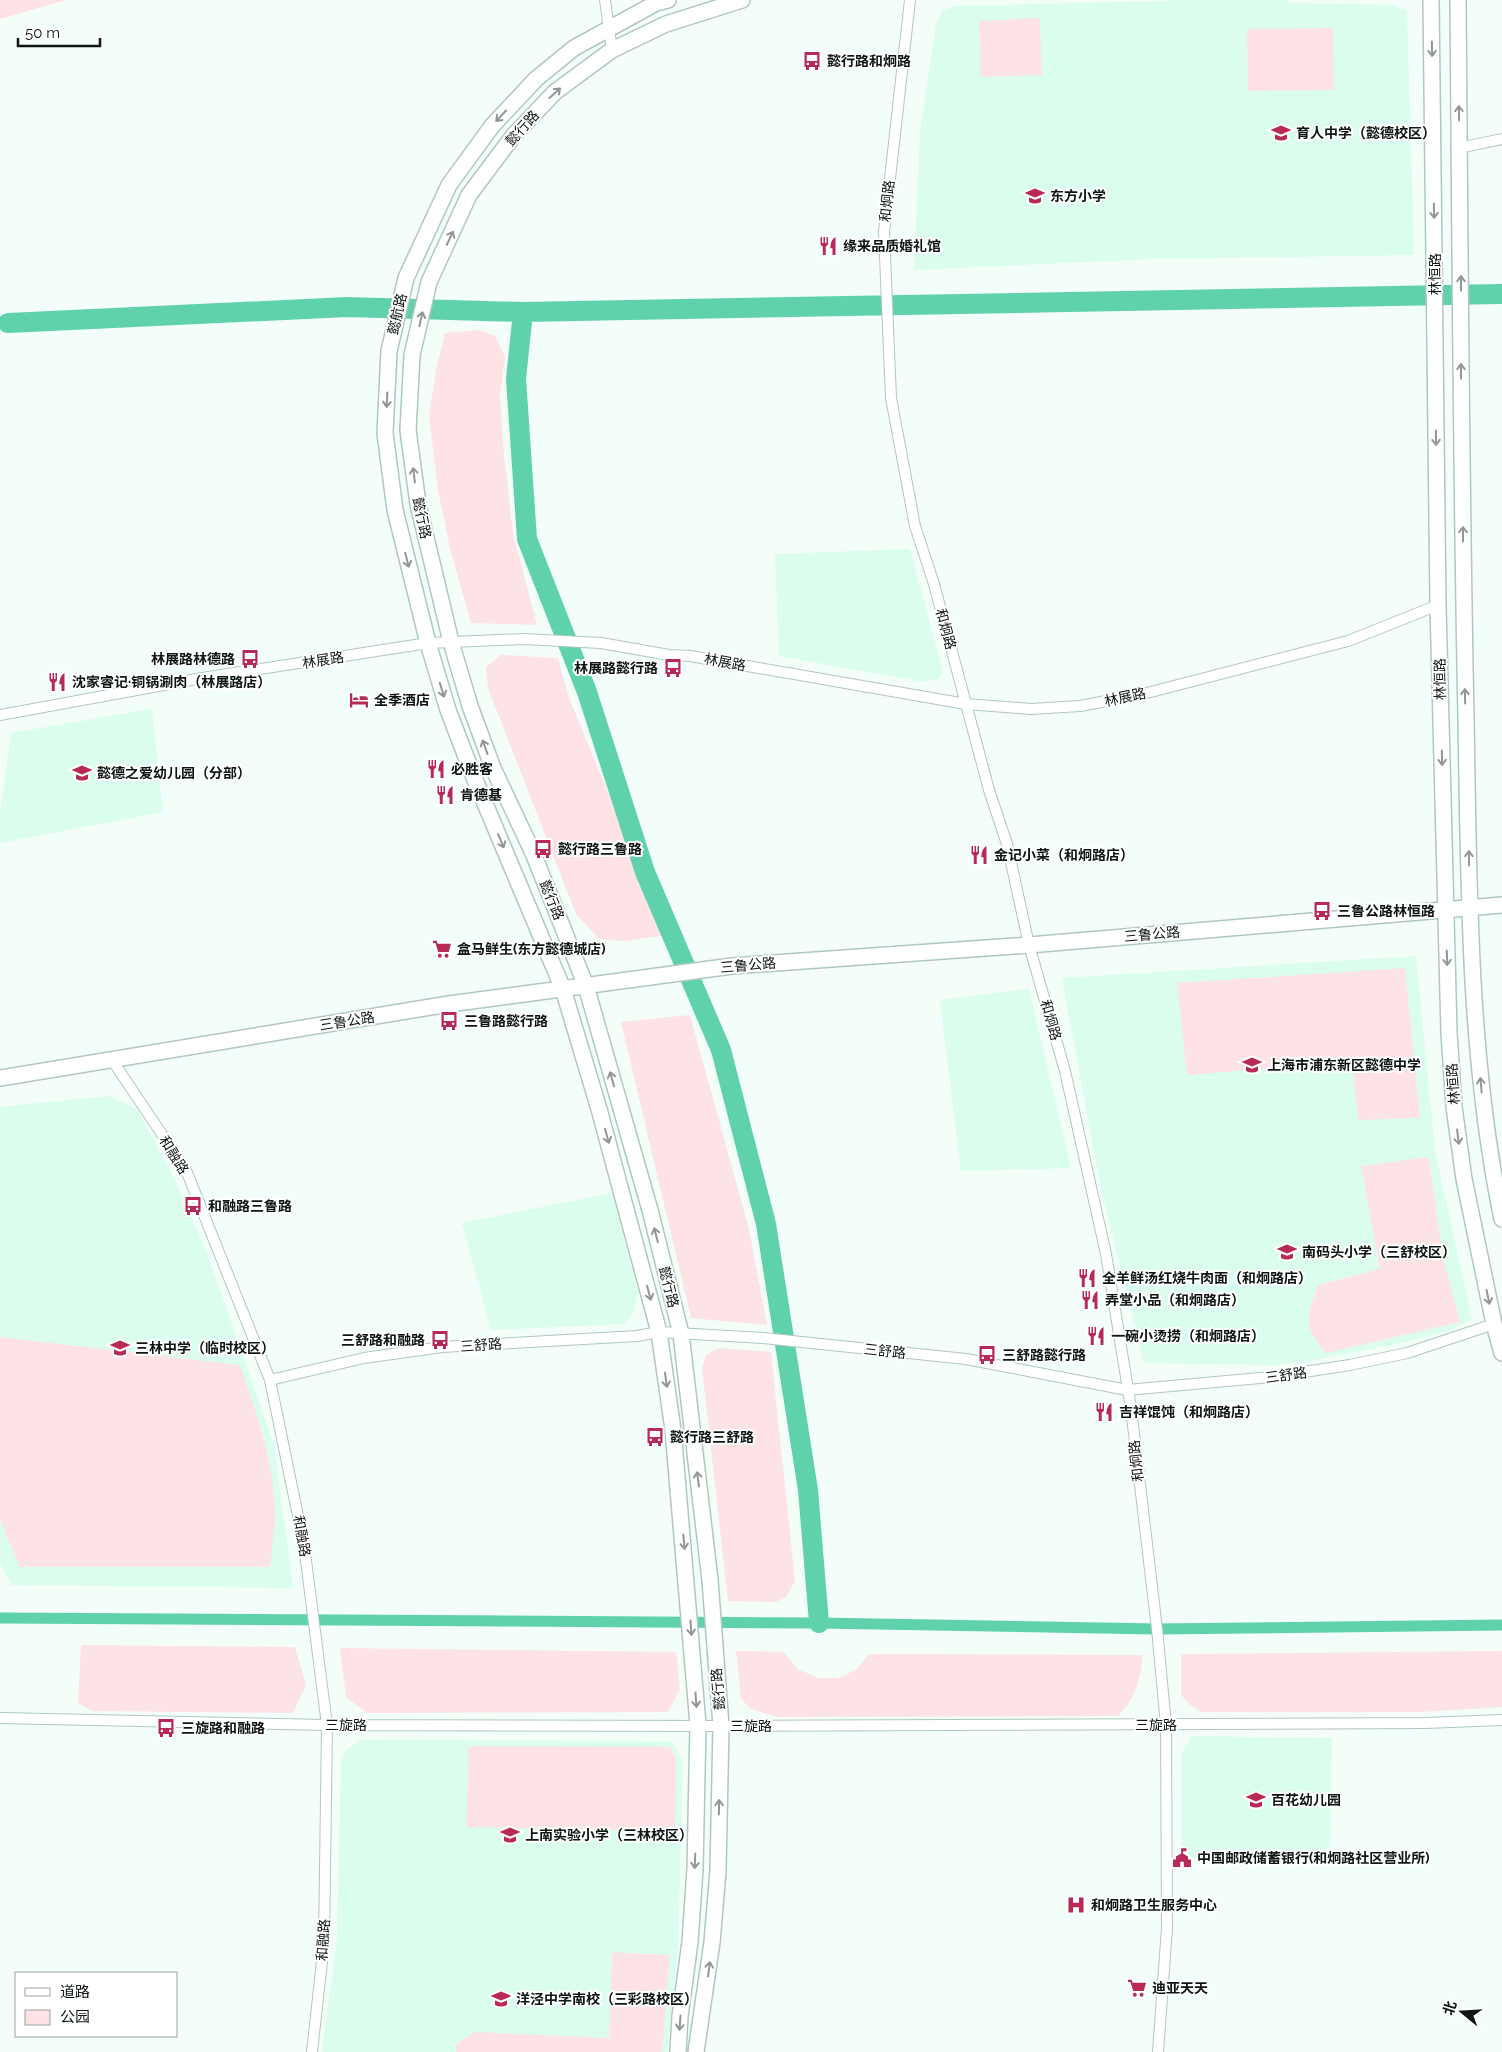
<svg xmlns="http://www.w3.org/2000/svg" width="1502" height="2052" viewBox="0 0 1502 2052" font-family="Raleway,'Noto Sans SC',sans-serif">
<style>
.built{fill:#dafdee}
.green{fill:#fde2e6}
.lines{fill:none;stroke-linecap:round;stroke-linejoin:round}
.canal{stroke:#5fd2ac;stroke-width:11}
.river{stroke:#5fd2ac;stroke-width:20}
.street-casing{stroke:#afc8be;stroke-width:12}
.secondary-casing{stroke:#afc8be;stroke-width:18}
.street{stroke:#fff;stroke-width:10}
.secondary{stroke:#fff;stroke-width:15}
.oneway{stroke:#929694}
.labels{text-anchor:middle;stroke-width:4;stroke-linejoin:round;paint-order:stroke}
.poi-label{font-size:14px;font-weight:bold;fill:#0d1612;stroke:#fff;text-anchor:start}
.street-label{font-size:14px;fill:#0d1612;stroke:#fff}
</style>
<rect width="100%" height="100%" fill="#f3fef9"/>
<path class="built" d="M1193,0H1284L1293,3L1393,5L1407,11L1414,255L1153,259L914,270L920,132L936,25L942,11L956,6Z
M910,549L943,672L938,679L923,682L779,656L775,554Z
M152,709L163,812L0,843V814L11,733Z
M1416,956L1435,1151L1472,1319L1448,1331L1402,1343L1309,1361L1277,1365L1144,1363L1100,1184L1062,978Z
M1029,989L1071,1168L961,1171L940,1000Z
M109,1096L137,1109L174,1178L206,1250L274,1445L293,1588L11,1585L0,1562V1107Z
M612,1193L638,1293L633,1313L625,1324L491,1330L462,1223Z
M1192,1736L1332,1738L1330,1846L1304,1859L1182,1858V1753Z
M362,1740L672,1741L683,1762L678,1947L667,2052H322L337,1939L341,1760L347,1749Z"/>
<path class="green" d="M0,0H67L0,19Z
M1040,18L1042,75L981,77L979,21Z
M1333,28L1334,90L1248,91L1247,29Z
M480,330L495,336L505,357L500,394L504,455L513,533L537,625L471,623L450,548L438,490L429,417L436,370L445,333Z
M501,655L558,658L568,695L667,935L624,941L599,939L576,914L488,688L486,667Z
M1405,968L1420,1118L1358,1120L1352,1062L1187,1075L1177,983Z
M690,1015L749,1229L767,1325L691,1318L621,1022Z
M1429,1157L1442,1254L1460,1322L1326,1353C1302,1327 1307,1316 1318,1285L1380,1269L1361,1166Z
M0,1337L240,1365C257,1415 275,1464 275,1517C275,1533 272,1550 270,1567H20L0,1520Z
M719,1348L771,1352L795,1581L786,1597L775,1602L728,1601L702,1368L706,1355Z
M81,1645L295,1647L306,1685L293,1713L92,1711L78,1703Z
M340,1648L676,1652L680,1689L668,1712L367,1713L346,1697Z
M736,1651L783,1652L798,1669L818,1678H839L857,1669L869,1654L1143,1655C1140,1681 1136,1697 1118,1716L777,1717L751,1709L741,1699Z
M1502,1651V1707L1421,1712H1201L1189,1704L1181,1695V1654Z
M469,1746L670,1747L676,1758L675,1831L466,1827Z
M612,1952L670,1955L662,2052H456V2044L475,2032L609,2038Z"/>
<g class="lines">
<path class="canal" d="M0,1618L819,1623L1157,1629L1502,1625"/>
<path class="river" d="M523,312L516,379L527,539L587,692L645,872L721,1050L766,1224L808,1490L819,1623
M8,323L347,307L523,312L1502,294"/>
<g class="street-casing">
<path id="street" d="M605,0L612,50
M910,0L884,232L891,398L915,526L934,584L989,790L1007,844L1029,945L1065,1071L1106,1254L1131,1408L1157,1629L1166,1725L1167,1928L1158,2052
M1459,148L1502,139
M0,715L202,678L428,643L524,639L601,643L669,655L690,656L966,704L1031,709L1080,706L1143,694L1348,641L1438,605
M112,1060L186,1170L270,1380L304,1545L327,1725L324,1943L312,2052
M270,1380L364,1358L442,1347L637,1336L659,1332L763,1338L966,1359L1127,1390L1271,1377L1350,1365L1407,1353L1494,1324
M0,1718L327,1725L721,1726L1425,1723L1502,1720"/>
</g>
<g class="secondary-casing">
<path id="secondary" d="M668,0L656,3L574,48L536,79L492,126L449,185L406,278L389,351L385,433L395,510L428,643L448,710L473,775L563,989L599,1109L659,1332L673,1430L698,1725L695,1869L690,1942L680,2016L678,2052
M1431,0L1438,605L1449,1033L1454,1107L1464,1179L1494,1324L1502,1353
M1458,0C1460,239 1461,479 1466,718C1469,886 1468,1055 1502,1219
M0,1078L449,1004L732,966L1029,945L1502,905
M696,2052L712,1942L718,1871L721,1726L710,1580L681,1334L650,1210L586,986L533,853L493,768L470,706L451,642L418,504L408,430L412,355L429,282L469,195L514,135L555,92L612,50L666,24L742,0"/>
</g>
<use href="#street" class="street"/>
<use href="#secondary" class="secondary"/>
</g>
<defs><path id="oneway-shaft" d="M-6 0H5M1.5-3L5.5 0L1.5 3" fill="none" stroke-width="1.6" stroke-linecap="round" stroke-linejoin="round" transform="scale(1.25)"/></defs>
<g class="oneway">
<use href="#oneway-shaft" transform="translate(1432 49) rotate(89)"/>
<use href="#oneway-shaft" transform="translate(555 93) rotate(-42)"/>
<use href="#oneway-shaft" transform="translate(1459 113) rotate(-91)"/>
<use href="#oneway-shaft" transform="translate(501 116) rotate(133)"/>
<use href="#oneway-shaft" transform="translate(1434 211) rotate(89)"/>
<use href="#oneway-shaft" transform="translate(450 238) rotate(-65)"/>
<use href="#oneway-shaft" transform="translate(1461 283) rotate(-90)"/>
<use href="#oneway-shaft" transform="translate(421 319) rotate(-77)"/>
<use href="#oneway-shaft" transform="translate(1461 371) rotate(-90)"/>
<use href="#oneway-shaft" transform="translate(387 400) rotate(93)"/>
<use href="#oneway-shaft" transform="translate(1436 438) rotate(89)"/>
<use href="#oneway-shaft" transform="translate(414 475) rotate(-97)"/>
<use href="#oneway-shaft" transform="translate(1463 534) rotate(-90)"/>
<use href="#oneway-shaft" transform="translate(407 560) rotate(76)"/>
<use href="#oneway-shaft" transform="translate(442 690) rotate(73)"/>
<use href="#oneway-shaft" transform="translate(1465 696) rotate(-91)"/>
<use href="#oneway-shaft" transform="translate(485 747) rotate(-110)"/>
<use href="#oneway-shaft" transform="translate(1442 758) rotate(89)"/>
<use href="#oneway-shaft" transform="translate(501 841) rotate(67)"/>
<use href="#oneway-shaft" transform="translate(1469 858) rotate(-91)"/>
<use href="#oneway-shaft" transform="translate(1447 958) rotate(88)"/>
<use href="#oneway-shaft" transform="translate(612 1079) rotate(-106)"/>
<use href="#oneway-shaft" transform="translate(1481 1085) rotate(-95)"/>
<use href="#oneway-shaft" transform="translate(607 1136) rotate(74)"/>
<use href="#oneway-shaft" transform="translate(1458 1137) rotate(83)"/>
<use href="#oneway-shaft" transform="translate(656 1235) rotate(-104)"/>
<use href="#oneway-shaft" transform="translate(649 1293) rotate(75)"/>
<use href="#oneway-shaft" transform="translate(1488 1297) rotate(78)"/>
<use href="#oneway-shaft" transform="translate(666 1380) rotate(82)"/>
<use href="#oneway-shaft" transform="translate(698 1479) rotate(-97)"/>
<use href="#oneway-shaft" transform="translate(684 1542) rotate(85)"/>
<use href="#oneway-shaft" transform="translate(691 1628) rotate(86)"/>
<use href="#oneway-shaft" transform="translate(696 1700) rotate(86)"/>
<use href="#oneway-shaft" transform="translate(719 1807) rotate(-89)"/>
<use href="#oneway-shaft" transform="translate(695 1861) rotate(92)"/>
<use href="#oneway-shaft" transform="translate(709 1969) rotate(-83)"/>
<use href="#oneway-shaft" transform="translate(680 2023) rotate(94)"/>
</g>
<defs>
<g id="bus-bare" transform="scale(1.5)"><path d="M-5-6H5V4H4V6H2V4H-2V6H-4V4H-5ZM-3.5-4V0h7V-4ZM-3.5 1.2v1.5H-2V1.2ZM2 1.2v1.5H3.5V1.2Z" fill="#b82955" stroke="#fff" stroke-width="2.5" paint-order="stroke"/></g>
<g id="school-bare" transform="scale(1.5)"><path d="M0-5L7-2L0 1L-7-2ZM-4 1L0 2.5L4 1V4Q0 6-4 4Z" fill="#b82955" stroke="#fff" stroke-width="2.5" paint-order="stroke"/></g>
<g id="restaurant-bare" transform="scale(1.5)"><path d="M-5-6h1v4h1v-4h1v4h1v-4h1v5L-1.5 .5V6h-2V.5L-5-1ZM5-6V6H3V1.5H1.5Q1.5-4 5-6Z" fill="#b82955" stroke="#fff" stroke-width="2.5" paint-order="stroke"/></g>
<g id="hotel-bare" transform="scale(1.5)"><path d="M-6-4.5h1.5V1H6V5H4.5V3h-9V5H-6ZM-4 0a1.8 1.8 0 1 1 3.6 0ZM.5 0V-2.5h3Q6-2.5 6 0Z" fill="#b82955" stroke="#fff" stroke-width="2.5" paint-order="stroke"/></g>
<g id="supermarket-bare" transform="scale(1.5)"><path d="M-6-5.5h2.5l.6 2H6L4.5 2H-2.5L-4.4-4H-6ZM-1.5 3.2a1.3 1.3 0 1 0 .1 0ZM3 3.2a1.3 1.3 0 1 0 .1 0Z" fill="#b82955" stroke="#fff" stroke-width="2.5" paint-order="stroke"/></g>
<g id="civic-bare" transform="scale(1.5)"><path d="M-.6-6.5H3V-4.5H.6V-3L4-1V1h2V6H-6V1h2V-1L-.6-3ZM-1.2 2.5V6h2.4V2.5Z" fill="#b82955" stroke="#fff" stroke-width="2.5" paint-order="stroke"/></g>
<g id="hospital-bare" transform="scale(1.5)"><path d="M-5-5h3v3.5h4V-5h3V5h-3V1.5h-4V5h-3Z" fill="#b82955" stroke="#fff" stroke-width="2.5" paint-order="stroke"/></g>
</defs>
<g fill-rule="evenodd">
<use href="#bus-bare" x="812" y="61"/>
<use href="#school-bare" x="1281" y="133"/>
<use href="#school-bare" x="1035" y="196"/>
<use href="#restaurant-bare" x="828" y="246"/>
<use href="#bus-bare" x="250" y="659"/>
<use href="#bus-bare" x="673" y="668"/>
<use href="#restaurant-bare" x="57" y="682"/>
<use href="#hotel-bare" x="359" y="700"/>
<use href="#restaurant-bare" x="436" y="769"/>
<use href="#school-bare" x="82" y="773"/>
<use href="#restaurant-bare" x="445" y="795"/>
<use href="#bus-bare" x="543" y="849"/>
<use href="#restaurant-bare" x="979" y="855"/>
<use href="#bus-bare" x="1322" y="911"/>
<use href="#supermarket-bare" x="442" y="949"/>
<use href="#bus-bare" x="449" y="1021"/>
<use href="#school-bare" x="1252" y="1065"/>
<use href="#bus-bare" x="193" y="1206"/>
<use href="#school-bare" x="1287" y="1252"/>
<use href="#restaurant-bare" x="1087" y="1278"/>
<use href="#restaurant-bare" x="1090" y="1300"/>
<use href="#restaurant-bare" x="1096" y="1336"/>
<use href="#bus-bare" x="440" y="1340"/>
<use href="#school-bare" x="120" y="1348"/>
<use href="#bus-bare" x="987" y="1355"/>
<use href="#restaurant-bare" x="1104" y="1412"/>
<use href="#bus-bare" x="655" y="1437"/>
<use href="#bus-bare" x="166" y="1728"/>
<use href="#school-bare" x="1256" y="1800"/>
<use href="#school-bare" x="510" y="1835"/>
<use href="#civic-bare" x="1182" y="1858"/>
<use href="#hospital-bare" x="1076" y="1905"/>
<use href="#supermarket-bare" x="1137" y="1988"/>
<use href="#school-bare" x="501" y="1999"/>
</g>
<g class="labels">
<g class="poi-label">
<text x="827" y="66">懿行路和炯路</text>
<text x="1296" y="138">育人中学（懿德校区）</text>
<text x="1050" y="201">东方小学</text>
<text x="843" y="251">缘来品质婚礼馆</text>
<text x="235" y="664" text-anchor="end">林展路林德路</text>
<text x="658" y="673" text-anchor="end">林展路懿行路</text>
<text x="72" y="687">沈家睿记·铜锅涮肉（林展路店）</text>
<text x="374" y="705">全季酒店</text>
<text x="451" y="774">必胜客</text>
<text x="97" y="778">懿德之爱幼儿园（分部）</text>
<text x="460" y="800">肯德基</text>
<text x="558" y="854">懿行路三鲁路</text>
<text x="994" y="860">金记小菜（和炯路店）</text>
<text x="1337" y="916">三鲁公路林恒路</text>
<text x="457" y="954">盒马鲜生(东方懿德城店)</text>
<text x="464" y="1026">三鲁路懿行路</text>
<text x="1267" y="1070">上海市浦东新区懿德中学</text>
<text x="208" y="1211">和融路三鲁路</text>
<text x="1302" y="1257">南码头小学（三舒校区）</text>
<text x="1102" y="1283">全羊鲜汤红烧牛肉面（和炯路店）</text>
<text x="1105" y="1305">弄堂小品（和炯路店）</text>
<text x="1111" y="1341">一碗小烫捞（和炯路店）</text>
<text x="425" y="1345" text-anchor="end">三舒路和融路</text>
<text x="135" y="1353">三林中学（临时校区）</text>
<text x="1002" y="1360">三舒路懿行路</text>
<text x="1119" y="1417">吉祥馄饨（和炯路店）</text>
<text x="670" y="1442">懿行路三舒路</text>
<text x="181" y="1733">三旋路和融路</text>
<text x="1271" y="1805">百花幼儿园</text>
<text x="525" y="1840">上南实验小学（三林校区）</text>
<text x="1197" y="1863">中国邮政储蓄银行(和炯路社区营业所)</text>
<text x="1091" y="1910">和炯路卫生服务中心</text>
<text x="1152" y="1993">迪亚天天</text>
<text x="516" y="2004">洋泾中学南校（三彩路校区）</text>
</g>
<g class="street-label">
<text transform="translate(522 128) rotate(-48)" y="5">懿行路</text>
<text transform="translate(887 201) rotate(-84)" y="5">和炯路</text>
<text transform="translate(1435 274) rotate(-90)" y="5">林恒路</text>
<text transform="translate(397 314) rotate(-77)" y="5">懿航路</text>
<text transform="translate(422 518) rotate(78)" y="5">懿行路</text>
<text transform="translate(946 629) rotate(75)" y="5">和炯路</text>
<text transform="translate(323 660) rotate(-9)" y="5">林展路</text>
<text transform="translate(725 662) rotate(10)" y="5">林展路</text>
<text transform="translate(1440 679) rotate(-91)" y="5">林恒路</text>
<text transform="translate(1125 697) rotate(-12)" y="5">林展路</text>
<text transform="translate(552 900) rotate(68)" y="5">懿行路</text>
<text transform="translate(1152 934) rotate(-5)" y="5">三鲁公路</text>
<text transform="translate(748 965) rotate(-5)" y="5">三鲁公路</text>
<text transform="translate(1051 1020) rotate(74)" y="5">和炯路</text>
<text transform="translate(347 1021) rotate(-9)" y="5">三鲁公路</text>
<text transform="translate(1453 1084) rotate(-94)" y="5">林恒路</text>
<text transform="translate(174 1155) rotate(58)" y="5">和融路</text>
<text transform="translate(669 1287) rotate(76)" y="5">懿行路</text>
<text transform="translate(481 1345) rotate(-4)" y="5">三舒路</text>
<text transform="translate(885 1351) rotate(6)" y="5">三舒路</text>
<text transform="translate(1286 1375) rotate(-8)" y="5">三舒路</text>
<text transform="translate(1136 1461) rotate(-96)" y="5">和炯路</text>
<text transform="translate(302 1536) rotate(80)" y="5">和融路</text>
<text transform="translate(718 1689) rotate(-95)" y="5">懿行路</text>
<text x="346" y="1730">三旋路</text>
<text x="1156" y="1730">三旋路</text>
<text x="751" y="1731">三旋路</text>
<text transform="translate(323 1940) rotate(-86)" y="5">和融路</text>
</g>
</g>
<rect x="15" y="1972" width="162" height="65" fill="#ffffff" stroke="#9ea2a0"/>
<rect x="25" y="1988" width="25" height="8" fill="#ffffff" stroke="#9ea2a0"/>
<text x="60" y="1997" font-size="15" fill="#0d1612">道路</text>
<rect x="25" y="2010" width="25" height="15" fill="#fde2e6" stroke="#9ea2a0"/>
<text x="60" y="2022" font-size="15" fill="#0d1612">公园</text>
<g transform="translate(1462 2012) rotate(288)" stroke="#ffffff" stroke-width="4" paint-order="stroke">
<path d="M0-4L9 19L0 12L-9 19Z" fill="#0d1612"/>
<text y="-8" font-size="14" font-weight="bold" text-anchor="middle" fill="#0d1612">北</text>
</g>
<path d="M18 38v8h82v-8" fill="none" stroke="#0d1612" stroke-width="2.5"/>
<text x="25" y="38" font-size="15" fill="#0d1612" stroke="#ffffff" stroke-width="4" paint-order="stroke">50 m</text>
</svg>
